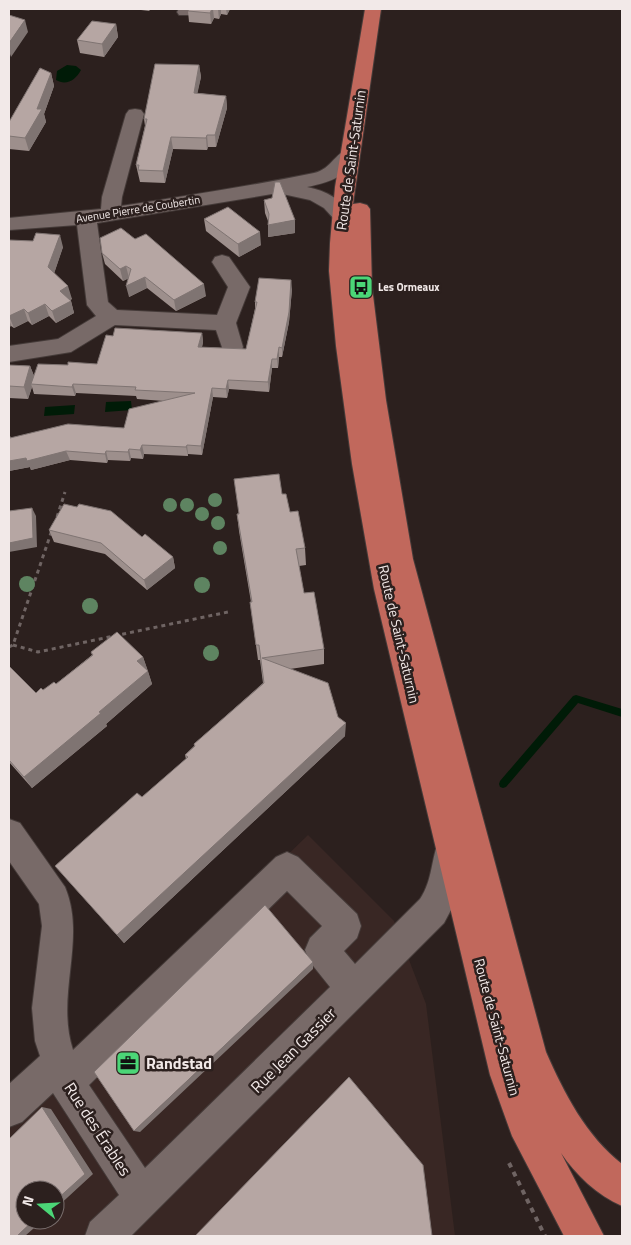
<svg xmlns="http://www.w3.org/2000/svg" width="631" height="1245" viewBox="0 0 631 1245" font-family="'Titillium Web',sans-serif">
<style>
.built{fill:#392724;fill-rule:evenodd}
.water{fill:#001b07}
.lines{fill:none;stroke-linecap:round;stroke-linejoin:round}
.stream{fill:#001b07;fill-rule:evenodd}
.minor-casing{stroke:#453b39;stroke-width:2}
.major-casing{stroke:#453b39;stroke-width:2}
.path-far1{stroke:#6f6463;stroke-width:3;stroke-dasharray:4 4;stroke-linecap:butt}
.path{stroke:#6f6463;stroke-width:4;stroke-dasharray:5 5;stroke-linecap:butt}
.minor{fill:#786a68;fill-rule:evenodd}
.major{fill:#c1685c;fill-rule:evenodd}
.tree{fill:#5e8461}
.wall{fill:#9d8f8c}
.shaded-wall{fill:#7f7472}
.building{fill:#b6a6a3;stroke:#7f7472}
.labels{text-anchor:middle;stroke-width:5;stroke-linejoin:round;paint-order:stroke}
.far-street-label{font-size:11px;fill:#f2e9e8;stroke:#2c201e}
.far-poi-label{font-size:11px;font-weight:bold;fill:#f2e9e8;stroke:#2c201e;text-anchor:start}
.street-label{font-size:14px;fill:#f2e9e8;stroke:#2c201e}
.near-street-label{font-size:16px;fill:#f2e9e8;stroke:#2c201e}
.near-poi-label{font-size:16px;font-weight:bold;fill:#f2e9e8;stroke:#2c201e;text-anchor:start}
</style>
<rect width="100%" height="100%" fill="#2c201e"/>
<path class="built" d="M308,835L394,921L426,1004L455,1236H9V1126ZM25,1190H55V1220H25Z"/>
<path class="water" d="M67,65L76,66L81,70C76,80 66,86 56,80L57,71Z
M131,401L132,410L105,412L106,402Z
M75,405L74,414L44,416L45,407Z"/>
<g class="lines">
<path class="stream" d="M576,695L622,709V717L578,703L506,787L503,788L500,787L499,784L500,781L573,696Z"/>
<g class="minor-casing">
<path id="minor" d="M179,9H195L191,15H179L177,12Z
M135,109L141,110L144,114L122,197L121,206C186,196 250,186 314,173C333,170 338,144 358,149L360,153C344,177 335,181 307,187C327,191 341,199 352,216L349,220L342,222L335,220L324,208L310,200L278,193L97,223L108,302L117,310L217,315L228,287L212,262L215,257L222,255L229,257L250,287L236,323L243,347L240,353L232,355L224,353L216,330L115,325L71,352L9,362V346L58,339L96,316L87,305L77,225L9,230V218L101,209L102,197L126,114L129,110Z
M9,819L20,823L65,887C87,939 55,995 73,1050L276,857L287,852L298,857L357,914L361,926L357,938L344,951L355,964L420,899C433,880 431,858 440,837L451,832L462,837L467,848L461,881L452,908L444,923L131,1236H85L90,1222L119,1195L53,1093L22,1122L9,1127V1084L40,1056L35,1041L32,1008L42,926L39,904L9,861ZM287,891L322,926L310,938L305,950L310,962L330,987L145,1168L89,1085Z"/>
</g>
<g class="major-casing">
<path id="major" d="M365,9H381L353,204L360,203L367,205L370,209L372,287L386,400L413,559L546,1052C564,1093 586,1136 622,1164V1206C597,1195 576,1175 561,1153L604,1236H564L512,1136L490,1075L374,589L352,464L336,346L329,271L330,243L335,187Z"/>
</g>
<path class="path-far1" d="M57,517L65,492
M13,645L38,652L228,612
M9,647L13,645L52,530"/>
<path class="path" d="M509,1163L545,1236"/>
<use href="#minor" class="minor"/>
<use href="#major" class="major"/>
</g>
<g class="tree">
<circle cx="215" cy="500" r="7"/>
<circle cx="170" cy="505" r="7"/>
<circle cx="187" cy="505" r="7"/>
<circle cx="202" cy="514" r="7"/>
<circle cx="218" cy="523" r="7"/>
<circle cx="220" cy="548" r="7"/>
<circle cx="27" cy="584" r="8"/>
<circle cx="202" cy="585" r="8"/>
<circle cx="90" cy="606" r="8"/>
<circle cx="211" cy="653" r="8"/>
</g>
<path class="wall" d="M133,9H151L149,11Z
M189,9H230L227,15L221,14L219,19L214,18L211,24L189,22L188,11Z
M116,24L118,37L104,57L80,53L77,40Z
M199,65L201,77L197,93L226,96L227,108L216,147H208L207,150L173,149L165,183L140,182L136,165L145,126L144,119Z
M51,73L54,86L44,114L46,122L29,151L9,149V122Z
M264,200L295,233L268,237V221L265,213Z
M204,219L261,245L239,257L206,231Z
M135,239L206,296L176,311L147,288L129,297V278L123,281L105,264L102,253Z
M9,240L63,247L54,273L72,299L70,300L71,301L74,313L56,323L49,316L32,325L28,321L14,328L11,326L9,327Z
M292,289L289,322L282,357H279L278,368H272L269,392L229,389L227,398L213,397L202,455L188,454V456L144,454L143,459L131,458L130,461L108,460L107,463L70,460L31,470L30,467L9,471V434L11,438L124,428L164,401L137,399L136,396L76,393L75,396L34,394L32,387L28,399L9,398V365L30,366L34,376L68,365L97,364L113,336L202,333L203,342L202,347L246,349L255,309V302Z
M282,494L305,548L306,565L299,566L304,593L324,649V664L290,669L345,736L124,943L64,876L142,797L186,759L185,755L194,746V744L263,683L260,660H258L250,602H251L239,531L237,514Z
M49,530L142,537L173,557L175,568L147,590L105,554L54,542Z
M91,652L143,657L152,684L106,724L107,726L32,788L9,762V667L36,693L56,684L92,655Z"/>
<path class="shaded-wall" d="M212,9H213L214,18L211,24L210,13Z
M218,9H221V14L219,19Z
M226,9H230L227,15Z
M25,20L28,32L11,57L9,51V43Z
M116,24L118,37L104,57L102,44Z
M199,65L201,77L195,105L194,93Z
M51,73L54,86L44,114L46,122L29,151L25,138Z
M226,96L227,108L216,147L215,135Z
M207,135L208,147L207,150L206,138Z
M171,137L173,149L165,183L163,171Z
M295,220V233L268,237V225Z
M260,232L261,245L239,257L238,244Z
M60,235L63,247L52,280L48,267Z
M126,266L129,278L123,281L120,269Z
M145,277L147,288L129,297L126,286Z
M291,280L292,289L289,322L282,357V348Z
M204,284L206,296L176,311L174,300Z
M68,286L72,299L64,303L60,291Z
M71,301L74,313L56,323L52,311Z
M45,304L49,316L32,325L28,313Z
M24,309L28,321L14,328L9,316Z
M9,319L11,326L9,327Z
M202,333L203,342L200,356L198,347Z
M279,347V357L278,368L277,359Z
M272,359V368L269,392L268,382Z
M30,366L35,378L31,384L32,387L28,399L24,387Z
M228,380L229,389L227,398L226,389Z
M73,384L76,393L75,396L72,387Z
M212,388L213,397L202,455L201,446Z
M142,445L144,454L143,459L140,450Z
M187,445L188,454V456L186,447Z
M129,449L131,458L130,461L128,452Z
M66,451L70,460L31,470L30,467L9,471V461Z
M106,451L108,460L107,463L105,454Z
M32,508L36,516L37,547L9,552V543Z
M173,557L175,568L147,590L144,580Z
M143,657L148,671L137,661Z
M148,671L152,684L106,724L107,726L32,788L24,777L99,712Z
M346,723L345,736L124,943L117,935Z
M313,962V969L140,1132L134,1131Z
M42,1107L51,1109L93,1174L55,1209V1201Z
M34,1220H43L25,1236H17Z"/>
<path class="building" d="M189,9H212L210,13L188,11Z
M9,15L25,20L9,43Z
M92,21L116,24L102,44L77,40Z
M155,64L199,65L194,93L226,96L215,135H207L206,138L171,137L163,171L138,170L139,165H136L147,119H144Z
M40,68L51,73L37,109H42L25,138L9,136V122Z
M275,182H280L295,220L268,225L269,214L264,200L272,198Z
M228,207L260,232L238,244L204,219Z
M121,228L135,239L146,234L204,284L174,300L145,277L126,286L131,269L126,266L120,269L102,253L100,238Z
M36,233L60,235L48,267L68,286L60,291L71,301L52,311L45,304L28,313L24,309L9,316V240L33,241Z
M259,278L291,280L289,312L282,348L279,347L277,359H272L268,382L228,380L226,389L212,388L201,446L187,445L186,447L142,445L140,450L129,449L128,452L106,451L105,454L66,451L27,461L26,458L9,461V434L10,438L68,424L124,428L129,409L195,393L135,390L136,387L73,384L72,387L31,384L38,364L68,365V362L97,364L106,335L113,336L115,328L202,333L198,347L246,349L257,302H255Z
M9,365L30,366L24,387L9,386Z
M279,474L282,494H286L290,512L298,511L305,548L296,549L304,593L314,592L324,649L262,658L328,683L338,717L346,723L117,935L55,866L137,793L142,797L188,757L185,755L195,746L194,744L264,683L259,645H256L250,602H252L237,514H239L234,479Z
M64,504L77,507L79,504L111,511L142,537L145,534L173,557L144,580L101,543L49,530Z
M32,508L33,538L9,543V511Z
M117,632L143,657L137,661L148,671L99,712L101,713L24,777L9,760V666L36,693L41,688L43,690L54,682L56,684L93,655L91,652Z
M265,905L313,962L134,1131L94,1072Z
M349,1077L423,1165L432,1236H195Z
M42,1107L85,1174L55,1201V1190H25V1220H34L17,1236H9V1139Z"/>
<defs>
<g id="bus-square" transform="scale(1.25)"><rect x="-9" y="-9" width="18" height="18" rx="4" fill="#4bd677" stroke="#2c201e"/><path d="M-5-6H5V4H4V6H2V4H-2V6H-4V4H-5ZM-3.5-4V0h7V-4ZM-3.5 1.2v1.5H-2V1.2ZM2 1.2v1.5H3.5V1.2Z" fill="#111"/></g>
<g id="office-square" transform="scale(1.25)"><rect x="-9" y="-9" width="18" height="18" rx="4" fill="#4bd677" stroke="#2c201e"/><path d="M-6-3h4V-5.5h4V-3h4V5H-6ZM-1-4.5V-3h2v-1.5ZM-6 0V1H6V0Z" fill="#111"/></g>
</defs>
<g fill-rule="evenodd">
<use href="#bus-square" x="361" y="287"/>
<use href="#office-square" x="128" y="1063"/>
</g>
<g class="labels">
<g class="far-street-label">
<text transform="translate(138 209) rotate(-9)" y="4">Avenue Pierre de Coubertin</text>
</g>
<g class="far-poi-label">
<text x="378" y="291">Les Ormeaux</text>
</g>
<g class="street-label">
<text transform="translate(351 160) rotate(-82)" y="5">Route de Saint-Saturnin</text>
<text transform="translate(399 634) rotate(77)" y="5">Route de Saint-Saturnin</text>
<text transform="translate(497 1027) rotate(75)" y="5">Route de Saint-Saturnin</text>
</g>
<g class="near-street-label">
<text transform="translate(293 1050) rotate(-45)" y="6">Rue Jean Gassier</text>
<text transform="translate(98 1129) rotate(57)" y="6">Rue des Érables</text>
</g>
<g class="near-poi-label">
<text x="146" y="1069">Randstad</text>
</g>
</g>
<rect width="631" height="1245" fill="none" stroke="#f2e9e8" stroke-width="20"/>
<g transform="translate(40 1205) rotate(288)"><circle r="24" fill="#2c201e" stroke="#7b706f"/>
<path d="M0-4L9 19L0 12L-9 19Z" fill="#4bd677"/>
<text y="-8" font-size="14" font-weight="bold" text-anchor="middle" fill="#f2e9e8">N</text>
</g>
</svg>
